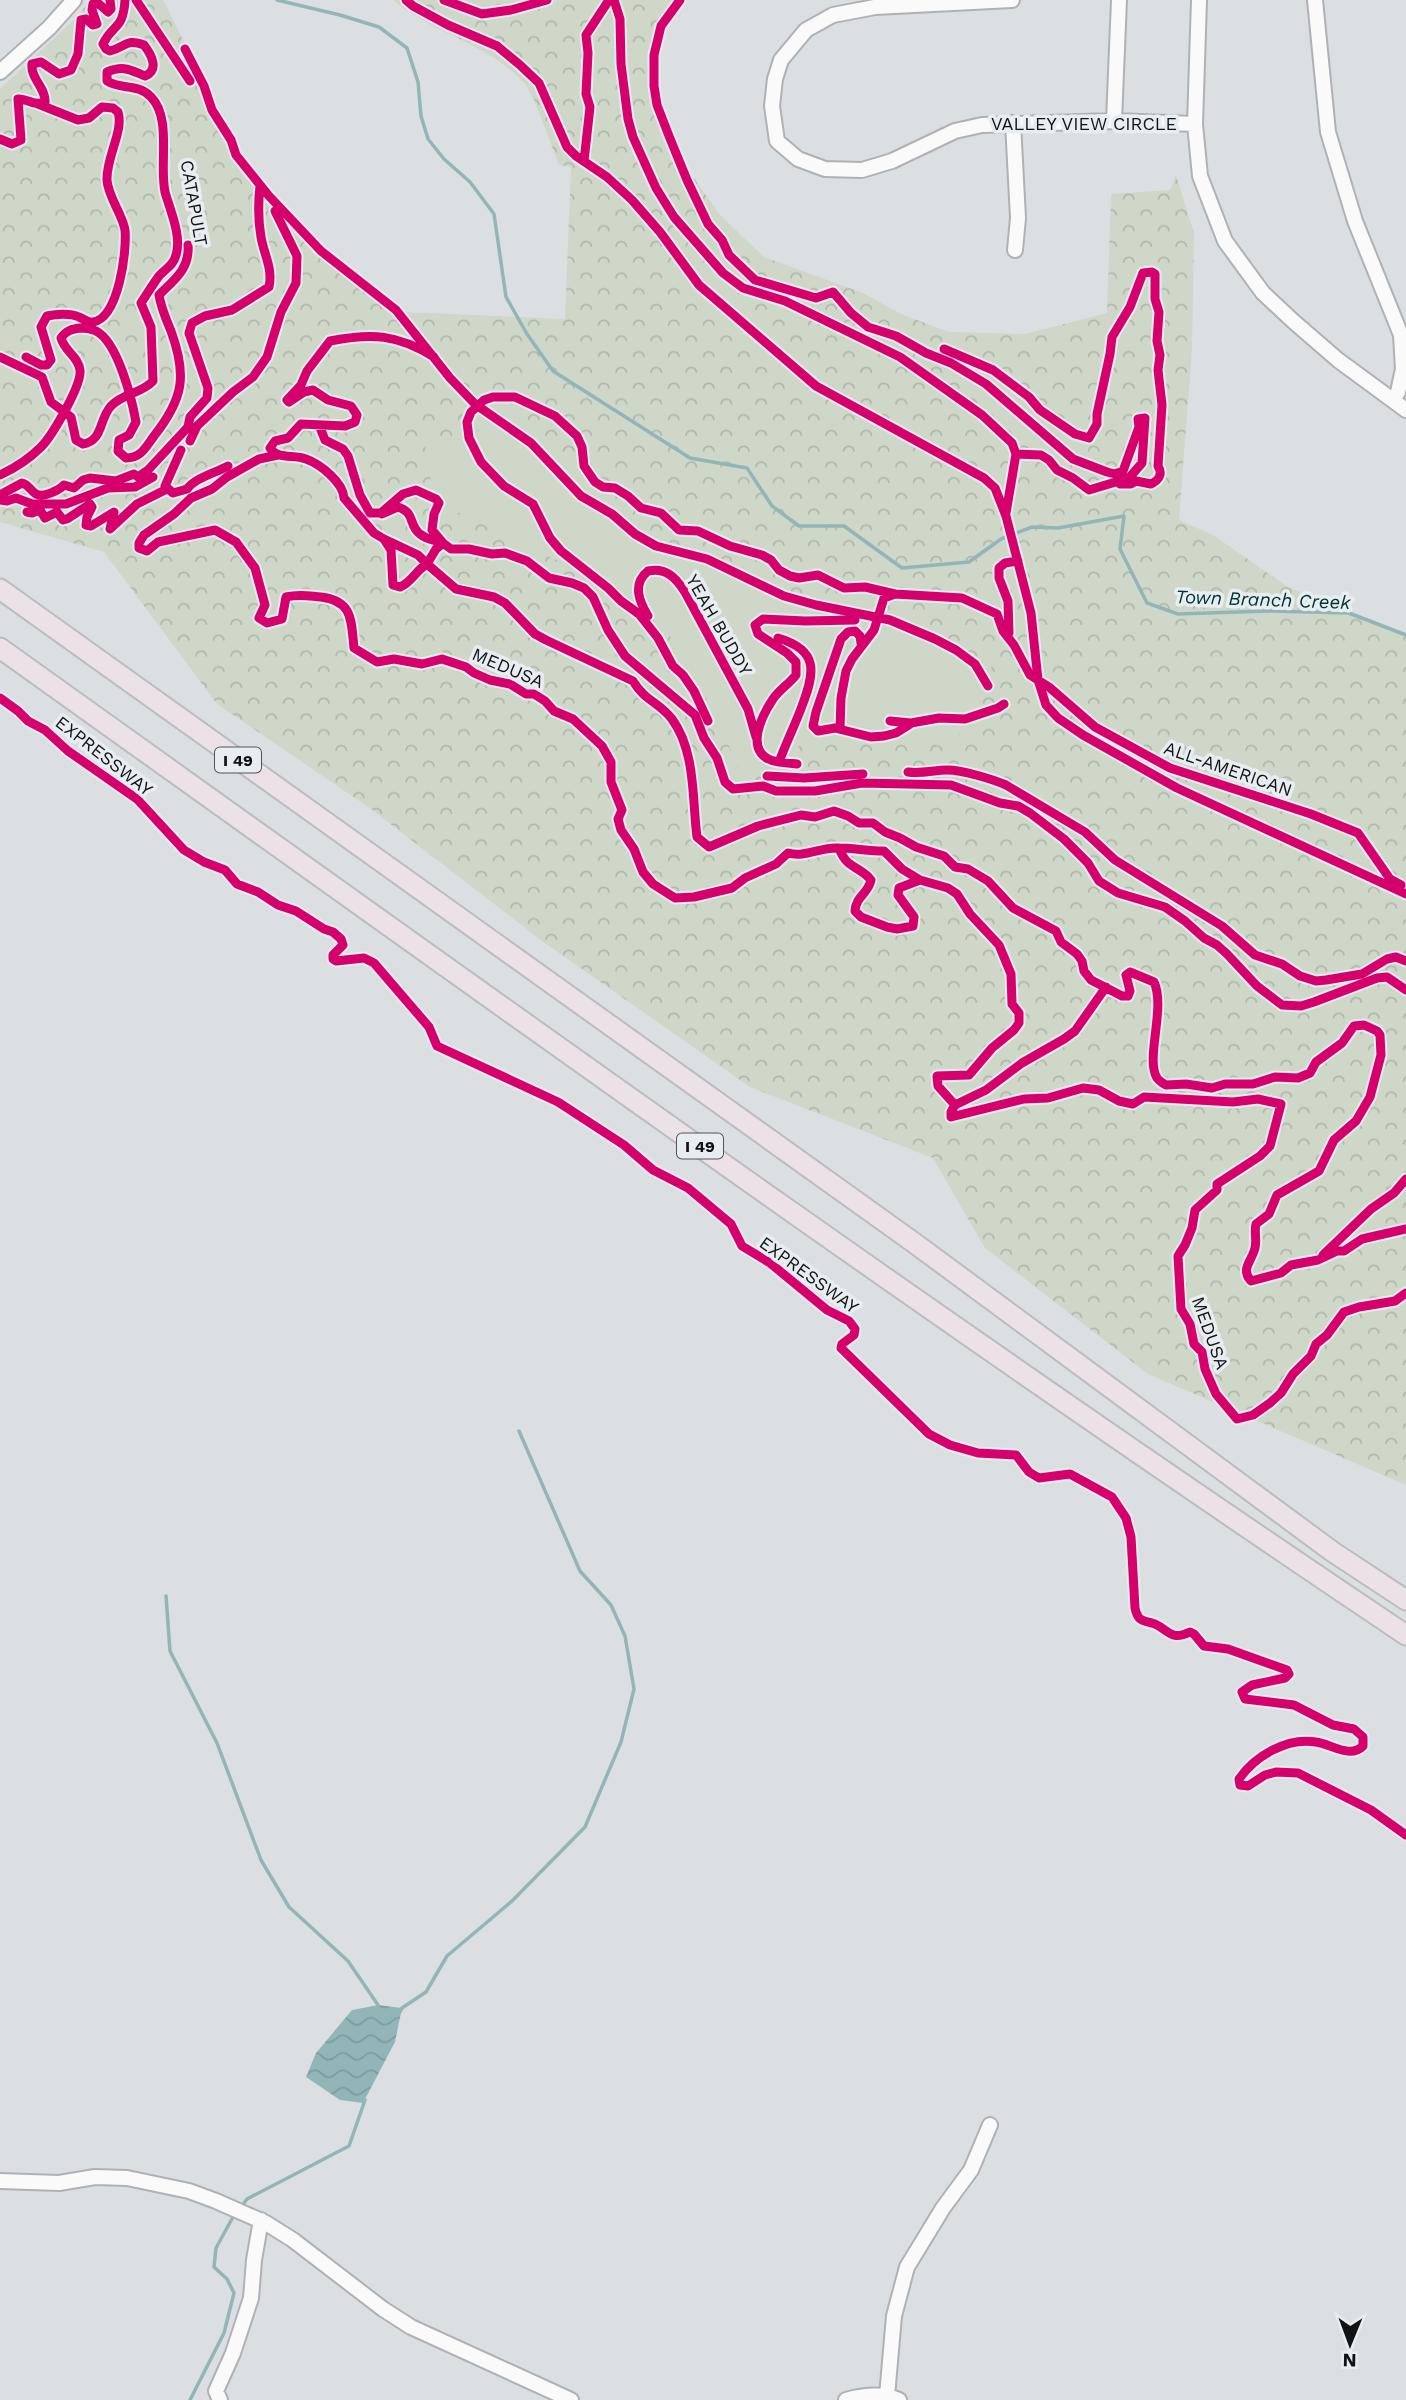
<svg xmlns="http://www.w3.org/2000/svg" width="1406" height="2400" viewBox="0 0 1406 2400" font-family="'Work Sans',sans-serif">
<style>
.park{fill:url(#park-crowns)}
.pitch{fill:#ced7c8}
.water{fill:url(#water-waves)}
.lines{fill:none;stroke-linecap:round;stroke-linejoin:round}
.stream{stroke:#92b6b7;stroke-width:3.5}
.minor-casing{stroke:#afb1b4;stroke-width:18}
.highway-casing{stroke:#babcbd;stroke-width:23}
.minor{stroke:#fafafb;stroke-width:14}
.highway{stroke:#ede1e8;stroke-width:19}
.cycleway-casing{stroke:#e7edf1;stroke-width:13}
.cycleway{stroke:#d6006c;stroke-width:9}
.labels{text-anchor:middle;stroke-width:7;stroke-linejoin:round;paint-order:stroke}
.shield{fill:#e7edf1;stroke:#525457;stroke-width:2}
.shield-label{font-size:16px;font-weight:bold;fill:#121315}
.street-label{font-size:18px;fill:#121315;stroke:#e7edf1}
.water-label{font-size:19px;font-style:italic;fill:#003434;stroke:#e7edf1}
</style>
<defs>
<pattern id="park-crowns" width="20" height="18" patternUnits="userSpaceOnUse" patternTransform="scale(1.75)"><rect width="20" height="18" fill="#ced7c8"/><path d="M2 6a3 3 0 1 1 6 0M12 15a3 3 0 1 1 6 0" fill="none" stroke="#b0b8ab"/></pattern>
<pattern id="water-waves" width="16" height="10" patternUnits="userSpaceOnUse" patternTransform="scale(1.75)"><rect width="16" height="10" fill="#92b6b7"/><path d="M0 5q4-4 8 0t8 0" fill="none" stroke="#7d9c9c"/></pattern>
</defs>
<rect width="100%" height="100%" fill="#dcdfe2"/>
<path class="park" d="M89,0H163L239,152L308,236L343,265L403,312L565,319L571,167L559,165C552,148 535,96 525,84C490,44 433,34 393,0H679L676,2L649,66L661,117L686,167L720,215L764,257L863,293L901,314L949,332L1025,334L1107,313L1111,194L1170,190L1176,175L1194,233L1192,349L1179,520L1213,535L1288,587L1406,634V1485L1148,1374L985,1248L933,1158L750,1087L542,941L371,809L217,704L104,552L0,522V89L79,15Z"/>
<path class="pitch" d="M511,426L518,430L545,459L563,488L574,498L608,513L636,541L662,553L699,560L770,596L791,599L854,597L860,608L892,616L920,634L993,664L952,750L901,734L881,737L830,729L806,741L784,758L743,776L692,667L665,630L618,588L543,554L443,505L429,475L425,445L444,437L463,441L484,427Z"/>
<path class="water" d="M378,2005L402,2008L395,2042L363,2103L340,2100L306,2077L316,2053L352,2010Z"/>
<g class="lines">
<path class="stream" d="M277,0L340,15L379,27L407,48L418,82L421,116L428,139L444,159L470,182L494,214L506,297L527,334L553,371L690,458L747,468L772,506L799,526H844L902,568L969,562L1001,539L1032,527L1058,528L1124,516L1120,549L1147,603L1178,614L1267,611L1349,613L1406,635
M166,1596L170,1651L217,1743L261,1860L289,1907L348,1961L378,2005L377,2008
M400,2012L402,2008L426,1992L447,1956L512,1901L585,1827L621,1742L634,1689L625,1636L611,1605L580,1571L519,1431
M244,2203L247,2199L349,2146L365,2100
M190,2400L224,2333L234,2293L227,2279L214,2267L216,2248L233,2217"/>
<g class="minor-casing">
<path id="minor" d="M1012,0L875,7L833,15L806,30L781,60L775,79L772,106L777,141L798,159L825,169L862,170L892,161L955,131L982,125L1114,121L1195,124
M1199,0L1195,124L1200,176L1225,241L1263,293L1293,321L1338,360L1406,410
M1315,0L1328,132L1355,221L1401,335L1403,369L1398,392L1393,400
M0,72L49,28L74,0
M1114,121L1119,0
M1013,123L1018,218L1015,250
M0,2181L59,2183L95,2177L127,2178L189,2191L216,2201L266,2223L293,2240L383,2309L411,2327L571,2400
M887,2396L894,2316L907,2267L943,2208L971,2170L990,2125
M220,2400L216,2391L233,2353L251,2298L254,2260L261,2220
M846,2400C862,2395 884,2393 899,2400"/>
</g>
<g class="highway-casing">
<path id="highway" d="M0,589L913,1242L1333,1552L1406,1600
M0,648C466,981 930,1316 1406,1635"/>
</g>
<use href="#minor" class="minor"/>
<use href="#highway" class="highway"/>
<g class="cycleway-casing">
<path id="cycleway" d="M136,0L190,81
M406,0L413,6L448,25L497,46L520,65L539,83L567,147L576,156L607,177L632,200L660,232L699,285L816,386L984,478L995,488L1006,516L1031,613L1038,680L1046,705L1058,718L1083,735L1177,788L1406,894
M444,0L482,14L511,10L547,0
M614,0L620,19L621,64L628,119L633,137L656,188L674,217L723,273L743,288L785,301L900,357L982,415L1012,443L1016,454L1006,513
M680,0L661,26L654,55V86L657,105L669,136L687,180L708,224L722,240L729,255L755,280L816,298L833,292L851,313L868,327L896,336L926,353L951,363L986,384L1073,459L1107,472L1115,474L1123,471L1139,427L1138,419L1145,418L1142,463L1129,478L1089,490L1073,478L1057,470L1049,460L1041,455L1016,454
M185,49L204,86L212,110L231,140L236,155L269,196L321,251L396,310L450,378L475,404L531,443L581,496L612,514L635,534L656,546L707,559L784,596L816,605L890,620L935,639L956,650L975,664L988,686
M0,139L12,144L21,140L18,99C27,98 35,107 45,102C46,88 30,78 32,64L41,62L59,74L71,70L78,54L81,20L86,19L93,25L97,24L92,10L93,4H99L108,12L111,9L110,0
M584,161L590,107L586,94L588,53L586,35L609,0
M944,349L993,370L1029,397L1040,410L1075,434L1089,438L1097,424V414L1110,354L1112,337L1130,307L1143,273L1152,272L1155,274V299L1159,312L1157,341L1160,355L1158,370L1162,405L1158,466C1163,474 1159,480 1151,484L1136,481L1131,484H1120
M0,357L42,377L51,402L71,417L76,440L83,444C103,441 99,419 111,406C123,393 141,394 153,381L151,327L141,303C147,294 153,284 159,276C166,268 173,266 176,255C182,236 170,210 165,192C159,164 172,118 151,97C138,83 121,90 107,81V72C124,65 130,70 145,76C160,70 151,54 144,45C126,38 126,47 110,51L106,49L103,44C113,23 123,31 125,0
M26,357L41,365H47L51,360L41,327L47,316C56,314 70,313 79,317C84,319 88,323 93,322C119,318 127,250 125,230C122,213 108,197 107,180C106,157 124,131 118,112L113,108L102,107L89,118L78,120L38,104
M434,357C397,334 372,333 330,341L307,371L301,385L287,400L289,402L304,392L313,390L328,400L351,406L357,415L355,422L345,426L301,424L288,438L275,441L270,448C278,460 293,454 306,459C320,464 343,482 344,498L374,533L384,539L391,550L393,585L400,587C412,582 415,571 427,564L456,589L494,597L505,603L535,634L546,640L633,681C645,701 659,702 672,719C696,752 692,799 697,837L709,847L758,826L801,815L815,817L834,811L848,816L859,823H873L885,832L900,838L916,847L944,856L955,867L968,869L988,881L1013,908L1056,931L1061,942L1077,954L1082,961L1084,971L1091,980L1122,996H1128L1130,991L1126,975L1130,972L1154,982C1166,1008 1145,1059 1157,1078C1157,1079 1165,1085 1166,1085L1186,1084L1212,1088L1225,1084H1253L1275,1077L1298,1078L1310,1073L1316,1062L1342,1043L1354,1026L1364,1025L1377,1031L1380,1035L1381,1055L1370,1097L1356,1121L1334,1140L1319,1171L1277,1195L1269,1214L1256,1224C1254,1232 1257,1240 1255,1248C1252,1261 1240,1269 1251,1281L1281,1273L1291,1265L1318,1260L1337,1251H1344L1362,1239L1406,1229
M319,425L325,440L343,449L348,456L360,495L370,513H381L403,494L416,490L436,499L439,503L434,514L432,530L443,543L451,549H469L492,554L505,553L527,561L549,578L572,583L584,588L593,597L608,630L625,656L695,715L704,738L717,758L725,782L733,789L763,786L776,791H815L862,783L951,785L1000,803L1018,806L1030,813L1064,839L1088,863L1099,881L1118,893L1165,907L1185,921L1204,938L1217,945L1227,954L1257,986L1282,1005L1301,1006L1314,1002L1377,978L1387,977L1406,990
M190,441L197,426L233,392L253,377L267,357L281,312L296,283L297,256L275,211
M181,450L165,486L173,493L187,489C195,478 215,473 228,466
M278,455L259,459L227,477L212,489L191,498L174,514L144,535L139,543V548L147,551L158,542L215,530L236,542L255,568L265,605L259,618L267,623L282,619L286,597C299,594 308,596 321,597C353,601 351,620 354,648L377,662L394,659L422,664L442,659L466,667L474,673L490,680L510,684L526,694H534L545,701L554,711L573,719L602,746L611,762V782L622,810L618,819L621,830L634,849L643,872L653,884L675,898L694,897L732,888L745,878L776,864L788,853C805,858 820,847 838,848C853,848 868,851 884,851L902,869L920,880L948,888L957,894L970,914L999,945L1011,974L1012,1004L1019,1013V1023L1014,1030L992,1048L969,1075L937,1076L938,1086L955,1105L951,1112V1117L1024,1099L1048,1098L1083,1088L1099,1090L1119,1101L1133,1104L1144,1097L1233,1102L1258,1099L1281,1104L1270,1146L1260,1156L1217,1184V1190L1195,1210L1192,1228L1185,1245L1178,1256L1181,1309L1190,1324L1194,1344L1202,1352L1205,1369L1216,1394L1237,1419L1253,1415L1270,1403L1281,1393L1293,1374L1311,1356L1316,1344L1327,1335L1344,1312L1359,1307L1395,1301L1406,1293
M0,475C15,468 29,459 41,447C52,436 82,385 80,370C78,356 65,352 61,338C66,331 71,329 80,328C85,328 92,329 96,331C118,342 132,400 136,422L129,435L119,440L118,451L126,458C141,458 146,447 154,436C184,398 187,375 171,331C166,319 161,308 159,295C174,280 190,269 188,245
M0,495L22,483C29,485 30,490 36,494C44,498 59,490 64,485L74,488L83,480L90,478L116,481L134,474L138,477L148,470L188,427L190,417L207,398L208,388L189,333L192,323L205,316L232,310L269,287C273,268 264,255 261,237C258,220 258,204 260,186
M0,500L7,501L16,498L32,504H66L108,488L135,487L153,477
M27,512L32,513L40,510L45,518L57,512L63,520L67,519L90,504L92,507L87,517L86,525L91,526L114,512L110,529L137,504L167,489
M382,514L398,507C416,513 408,525 420,534C427,540 435,540 443,543L436,549L427,564L418,555L384,539
M648,616C639,601 632,584 648,571C666,567 676,578 685,592L748,709L756,737
M1009,633L1008,601L999,578V568L1005,563L1018,561
M778,638C819,650 815,672 802,706C795,725 786,743 779,762L797,764
M861,643L860,636L855,631L848,632L841,639L816,712L813,726L818,731L835,728L871,737L884,736L896,733L912,723
M0,698L18,711L28,721L45,730L68,751L137,799L184,850L204,862L225,870L237,884L258,892L278,905L296,911L324,929L333,932L341,939L343,945L333,955V959L336,961L364,958L374,963L429,1027L437,1046L558,1102L624,1145L653,1170L688,1188L731,1224L742,1246L770,1263L827,1310L849,1321L855,1329L854,1335L842,1344L841,1348L929,1434L950,1445L978,1453L1016,1455L1029,1472L1039,1478L1070,1474L1112,1497L1126,1518L1131,1537L1135,1608C1138,1622 1143,1620 1155,1624C1170,1631 1171,1641 1190,1632L1194,1634L1204,1646L1228,1649L1287,1670L1289,1674L1285,1678L1252,1685L1242,1692L1245,1699L1294,1705L1333,1725L1354,1729L1363,1737V1746C1350,1759 1331,1744 1316,1742C1287,1737 1255,1756 1239,1779L1240,1785L1248,1786L1265,1775L1276,1772L1298,1773L1371,1810L1406,1835
M708,721L694,691L683,675L673,666L658,638L639,614L621,601L608,588L561,551L550,538L533,504L504,486L481,462L469,438L467,422L471,412L484,400L493,397H515L555,416L577,436L582,447L584,466L595,482L603,487L615,488L628,496L641,508L661,513L679,530L698,531L730,546L762,555L771,560L779,570L790,576L799,578L818,575L844,588L865,587L895,594
M890,721L911,723L939,718L965,719L998,708L1004,704
M840,729L841,698L846,671L852,659L874,630L884,598L895,594L962,598L997,614L1003,631L1014,645L1030,675L1049,687L1095,727L1170,768L1311,814L1358,833L1390,879L1401,885
M779,762C743,757 759,720 773,699C779,690 789,684 796,675V662L787,653L758,634L755,625L763,619L805,621L855,620
M908,772C922,774 934,770 947,770C962,770 992,779 1006,785L1085,832L1115,860L1222,926L1255,955L1282,964L1300,976L1316,981L1326,980L1362,974L1387,959L1396,957L1406,961
M767,776L804,778L863,774
M839,848C847,870 859,865 871,880C868,894 856,896 855,911L861,917L887,927L897,929L913,926L914,917L898,895L899,888L920,880
M955,1105L986,1090L1022,1063L1064,1039L1075,1031L1106,987
M1323,1255L1371,1209L1394,1193L1406,1179"/>
</g>
<use href="#cycleway" class="cycleway"/>
</g>
<g class="labels">
<g class="shield">
<rect x="215" y="747.5" width="46" height="25" rx="5"/>
<rect x="677" y="1133.5" width="46" height="25" rx="5"/>
</g>
<g class="shield-label">
<text x="238" y="766">I 49</text>
<text x="700" y="1152">I 49</text>
</g>
<g class="street-label">
<text x="1084" y="130">VALLEY VIEW CIRCLE</text>
<text transform="translate(194 203) rotate(80)" y="6">CATAPULT</text>
<text transform="translate(719 625) rotate(60)" y="6">YEAH BUDDY</text>
<text transform="translate(508 668) rotate(23)" y="6">MEDUSA</text>
<text transform="translate(104 756) rotate(38)" y="6">EXPRESSWAY</text>
<text transform="translate(1228 769) rotate(19)" y="6">ALL-AMERICAN</text>
<text transform="translate(809 1275) rotate(36)" y="6">EXPRESSWAY</text>
<text transform="translate(1210 1333) rotate(70)" y="6">MEDUSA</text>
</g>
<g class="water-label">
<text transform="translate(1263 599) rotate(2)" y="7">Town Branch Creek</text>
</g>
</g>
<g transform="translate(1350 2344) rotate(181)" stroke="#e7edf1" stroke-width="5" paint-order="stroke">
<path d="M0-5L12 26L0 18L-12 26Z" fill="#121315"/>
<text y="-10" font-size="19" font-weight="bold" text-anchor="middle" fill="#121315">N</text>
</g>
</svg>
